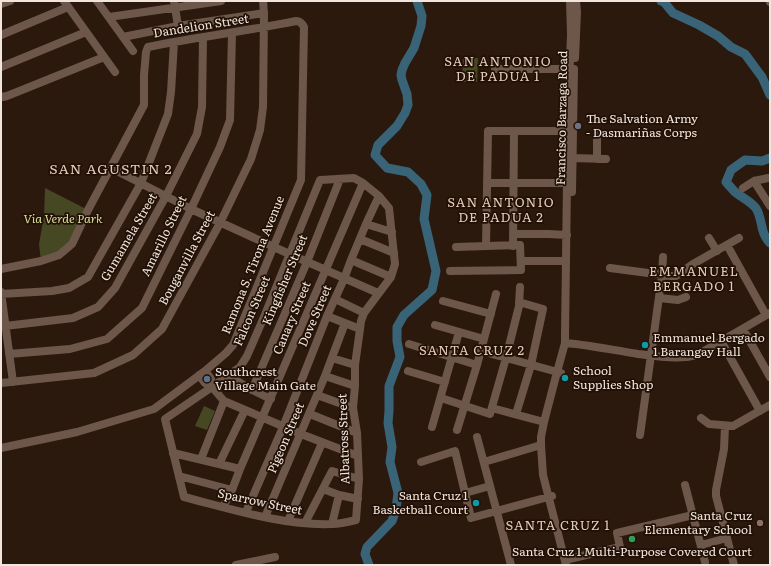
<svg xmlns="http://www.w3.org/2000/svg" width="771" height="566" viewBox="0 0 771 566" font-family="Literata,serif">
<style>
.green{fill:#464823}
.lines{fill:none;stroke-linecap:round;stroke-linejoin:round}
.river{stroke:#396478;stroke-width:9}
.minor{stroke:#6d574a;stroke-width:8}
.worship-dot{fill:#6b7280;stroke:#211005;stroke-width:1.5}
.culture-dot{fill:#0f9aa8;stroke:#211005;stroke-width:1.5}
.service-dot{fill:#5c6f8a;stroke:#211005;stroke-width:1.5}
.education-dot{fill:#8d6e63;stroke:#211005;stroke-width:1.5}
.leisure-dot{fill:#2e9e5b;stroke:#211005;stroke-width:1.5}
.labels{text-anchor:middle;stroke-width:3.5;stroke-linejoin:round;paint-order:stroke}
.street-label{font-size:12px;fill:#f2e5dd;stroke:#211005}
.poi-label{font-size:12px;fill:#f2e5dd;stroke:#211005;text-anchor:start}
.park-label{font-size:12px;font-style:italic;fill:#d7dc98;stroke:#211005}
.neighbourhood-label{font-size:13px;letter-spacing:1px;fill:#e4cabb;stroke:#211005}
.quarter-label{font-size:14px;letter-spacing:1px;fill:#e4cabb;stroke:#211005}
</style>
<rect width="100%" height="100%" fill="#2b190e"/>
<path class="green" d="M463,58H478L477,82H462Z
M45,188L88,210L72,244L41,261L39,244L44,216Z
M204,406L215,411L207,430L195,426Z"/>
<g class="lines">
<path class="river" d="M661,1L664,2L673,13L699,25L718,36L731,47L745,54L762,77L770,95
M770,158L762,161L745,160L731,170L726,182C729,185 732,189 735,192C741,197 754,203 757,210C763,222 760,233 770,243
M369,565L365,554L367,547L392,521L396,509L398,493L390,462L392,447L388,423L389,411V386L400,357L397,341V327L404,315L432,290L436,271L424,219L427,195L421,184L408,172L387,168L375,155L378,145L397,126L405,113L408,105L407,94L402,80L401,75L402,70L405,63L414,48L421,26L422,16L417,1"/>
<path class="minor" d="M64,1L115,72
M97,1L133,51
M174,1L178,26
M770,1V2
M1,4L10,1
M109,17L221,1
M1,35L68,7
M123,37L178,26L264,13
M575,58L577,12L576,1
M1,67L86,32
M495,69H574
M1,96L3,97L7,96L104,57
M597,135V159
M573,158L606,159
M111,168L191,209L285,252L378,293
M354,178L363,183L379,196L389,208L395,264L391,277L364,313L361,321L360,329L355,365V386L353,408L357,433L359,479L356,520C348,522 340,524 332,524C284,526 231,509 184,497L165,419L212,387L240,367L247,356L264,317L320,180Z
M754,181L770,206
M487,183H572
M743,188L754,181L768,178H770
M572,192L574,70
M366,224L392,232
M513,234H548L567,235
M709,238L717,251
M360,239L394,253
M727,245L766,315
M486,246L488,131H567
M513,246L514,131
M351,260L391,277
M521,261H566
M610,268L671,276H676L693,264L739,238
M1,269L41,261L59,255L72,244L88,210L144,105V75L146,52L148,47C197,37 247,31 296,21C300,21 302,23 304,27L301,180L233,345L226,353L205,371L154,409L77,432L1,448
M450,271L521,270L520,245L456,247
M1,292L13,382
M1,294L52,291L69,288L88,277L141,183L168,114L171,92L174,42
M659,298L678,300L686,297
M335,299L364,313
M443,301L491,314
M327,316L360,329
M435,325L484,339
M5,326L73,318L98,307L115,288L166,196L197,134L202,107L203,37
M743,329L770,377
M721,341L760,411
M565,343C589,345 614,350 638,354C658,356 680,361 699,354L770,313
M409,344L477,365
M481,351L561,373
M9,354L70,349L107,339L142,308L191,209L220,147L230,120L232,33
M332,358L355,365
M205,371L211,379L212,387
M408,371L445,382
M199,375L205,383L212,387L224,401L301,434L358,456
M230,375C242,386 256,392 271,399
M325,376L355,386
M1,383L94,373L133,355L162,329L220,223L251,159L260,130L263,107L264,13L263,1
M252,390L307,262L340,179
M317,395L353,408
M441,398L490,414L506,358L519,306L520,287
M492,408L544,422
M310,414L357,433
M516,414L531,365L543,309L519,302
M701,418L709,424L733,426L770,405
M725,426L724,449L716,490V496L734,565
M432,427L459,332
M457,430L477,365L496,294
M640,435L662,275L663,257
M477,437L511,565
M173,453L240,469
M201,459L224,401
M421,462L455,451L471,518L552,496
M484,462L541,445
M219,464L245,410
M179,476L232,490
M685,485L705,562
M323,489L339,495L358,499
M465,493L490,486
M223,507L232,490L240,469L363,183
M246,512L283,427L327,316L344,279L351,260L366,224L379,196
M265,517L325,376L345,323
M288,521L322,443
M305,523L332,471L359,479
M332,524L339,495
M701,545L727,538
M565,560L620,547L617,533L693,515
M236,565L275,557
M566,565L543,475L541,445V437L544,422L557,372L565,343V336L568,106L571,35L570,1"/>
</g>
<circle class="worship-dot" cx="578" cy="126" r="4"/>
<g class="culture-dot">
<circle cx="645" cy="345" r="4"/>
<circle cx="565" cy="378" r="4"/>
<circle cx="476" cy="503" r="4"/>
</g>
<circle class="service-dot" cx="207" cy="379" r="4"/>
<circle class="education-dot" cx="760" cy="523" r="4"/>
<circle class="leisure-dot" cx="632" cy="539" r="4"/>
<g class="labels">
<g class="street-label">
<text transform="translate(201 26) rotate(-9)" y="4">Dandelion Street</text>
<text transform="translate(562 118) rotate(-89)" y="4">Francisco Barzaga Road</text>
<text transform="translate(164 236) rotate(-64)" y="4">Amarillo Street</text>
<text transform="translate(129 237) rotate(-60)" y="4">Gumamela Street</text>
<text transform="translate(187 258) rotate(-62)" y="4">Bouganvilla Street</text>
<text transform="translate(253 265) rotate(-68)" y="4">Ramona S. Tirona Avenue</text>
<text transform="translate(285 280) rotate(-67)" y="4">Kingfisher Street</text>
<text transform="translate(252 311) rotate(-67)" y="4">Falcon Street</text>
<text transform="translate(315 316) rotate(-67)" y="4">Dove Street</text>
<text transform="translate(292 318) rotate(-67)" y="4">Canary Street</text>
<text transform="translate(286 438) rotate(-67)" y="4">Pigeon Street</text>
<text transform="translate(344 439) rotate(-92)" y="4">Albatross Street</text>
<text transform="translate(260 502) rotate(12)" y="4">Sparrow Street</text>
</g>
<g class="poi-label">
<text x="586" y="123">The Salvation Army<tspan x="586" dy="14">- Dasmariñas Corps</tspan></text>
<text x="653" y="342">Emmanuel Bergado<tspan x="653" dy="14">1 Barangay Hall</tspan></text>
<text x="573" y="375">School<tspan x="573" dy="14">Supplies Shop</tspan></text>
<text x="215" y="376">Southcrest<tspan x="215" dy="14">Village Main Gate</tspan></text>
<text x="468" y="500" text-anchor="end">Santa Cruz 1<tspan x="468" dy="14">Basketball Court</tspan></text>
<text x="752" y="520" text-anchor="end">Santa Cruz<tspan x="752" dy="14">Elementary School</tspan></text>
<text x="632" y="556" text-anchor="middle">Santa Cruz 1 Multi-Purpose Covered Court</text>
</g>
<g class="park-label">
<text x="63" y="223">Via Verde Park</text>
</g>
<g class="neighbourhood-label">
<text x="498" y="66">SAN ANTONIO<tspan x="498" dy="15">DE PADUA 1</tspan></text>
<text x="501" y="207">SAN ANTONIO<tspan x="501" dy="15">DE PADUA 2</tspan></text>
<text x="694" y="276">EMMANUEL<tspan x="694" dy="15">BERGADO 1</tspan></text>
<text x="472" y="355">SANTA CRUZ 2</text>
<text x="558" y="530">SANTA CRUZ 1</text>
</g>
<g class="quarter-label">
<text x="111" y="174">SAN AGUSTIN 2</text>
</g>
</g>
<rect width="771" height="566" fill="none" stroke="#f2e5dd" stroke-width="4"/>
</svg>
